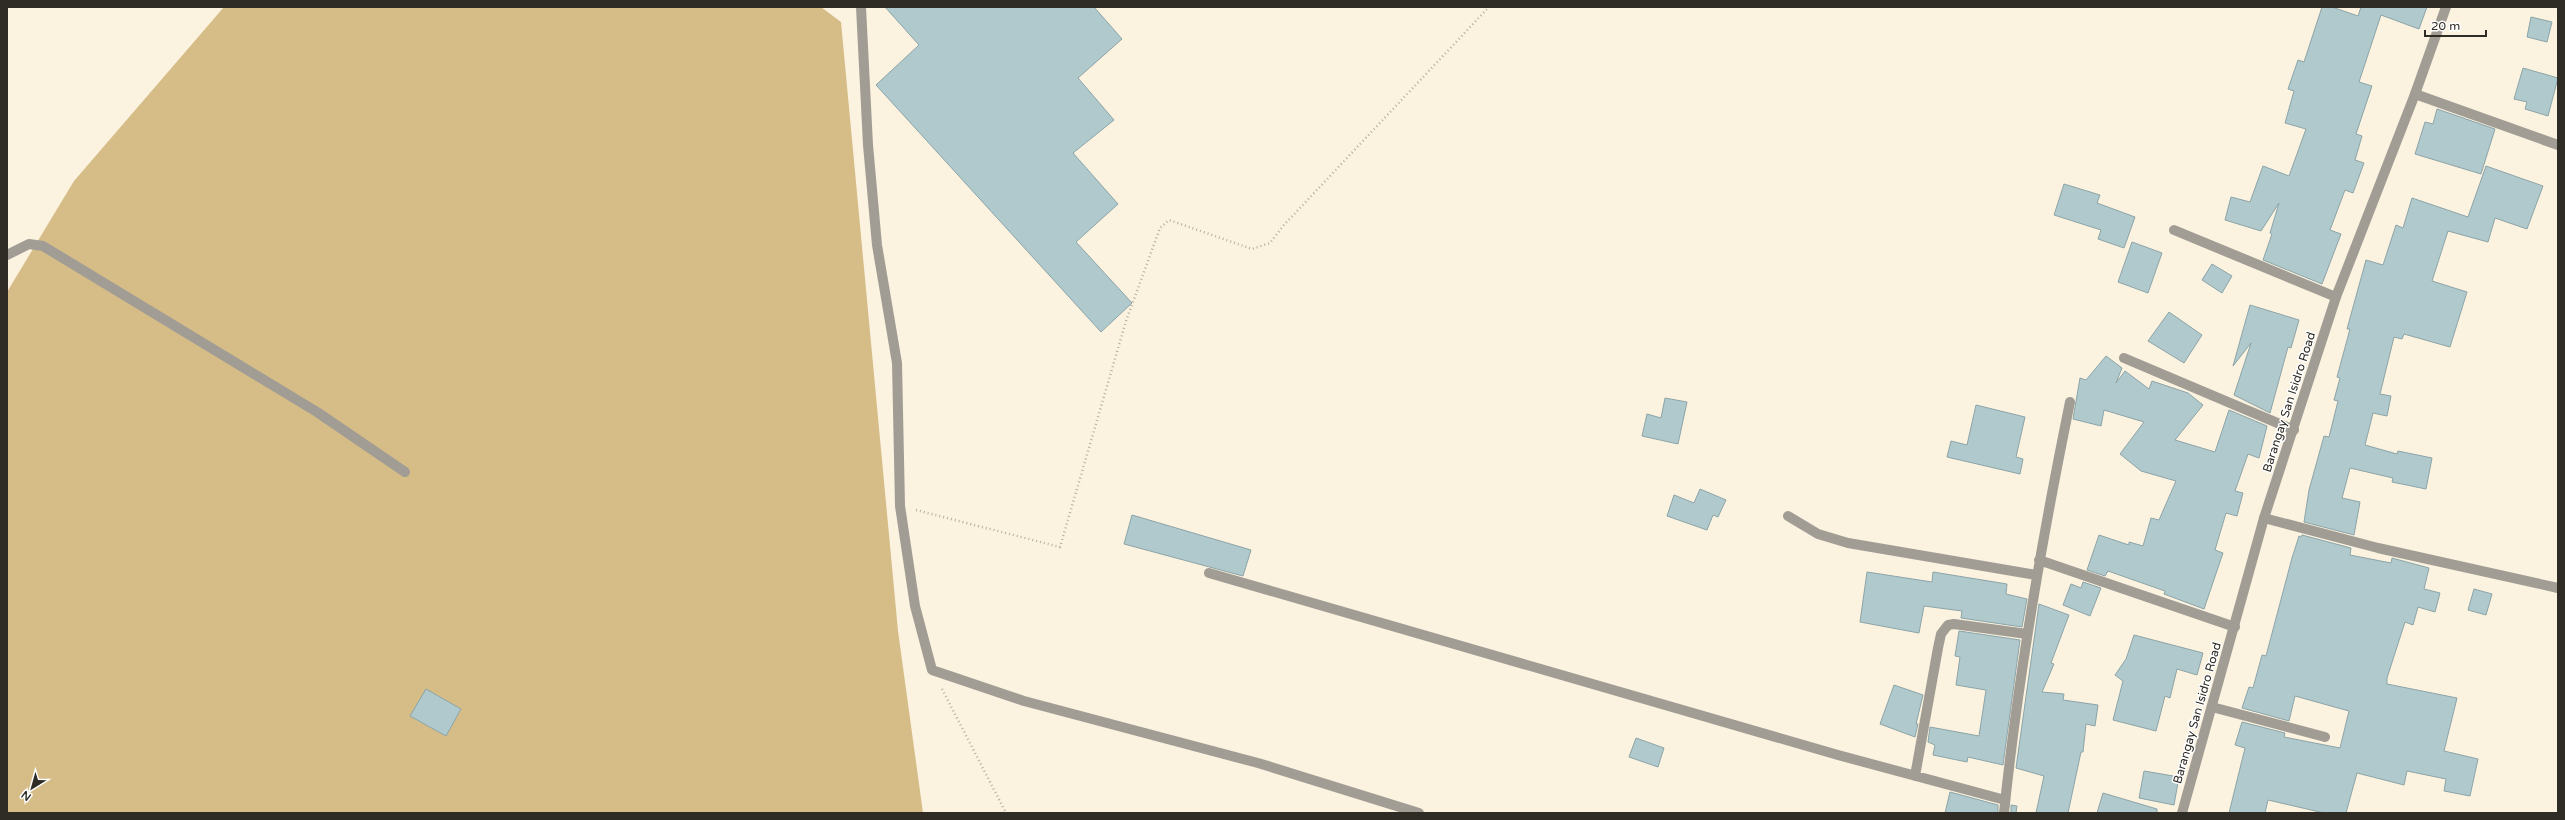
<svg xmlns="http://www.w3.org/2000/svg" width="2565" height="820" viewBox="0 0 2565 820" font-family="'Varela Round',sans-serif">
<style>
.green{fill:#d6bd88}
.building{fill:#b0c9cd;stroke:#8ca4a8}
.lines{fill:none;stroke-linecap:round;stroke-linejoin:round}
.path{stroke:#b6afa0;stroke-width:2.5;stroke-dasharray:1 3;stroke-linecap:butt}
.minor{stroke:#a19d95;stroke-width:10}
.tertiary{stroke:#a19d95;stroke-width:10}
.labels{text-anchor:middle;stroke-width:3;stroke-linejoin:round;paint-order:stroke}
.street-label{font-size:12px;fill:#2f2c25;stroke:#fff}
</style>
<rect width="100%" height="100%" fill="#fbf2df"/>
<path class="green" d="M224,7H821L841,22L898,631L923,813H7V292L74,181Z"/>
<path class="building" d="M885,7H1094L1122,39L1078,78L1114,120L1073,153L1118,204L1076,242L1132,303L1101,332L876,85L919,45Z
M2322,7H2332L2358,16L2361,7H2427L2419,29L2381,15L2359,82L2372,86L2356,134L2362,136L2355,160L2364,163L2353,193L2345,190L2330,230L2341,234L2322,284L2263,260L2272,234L2270,233L2279,203L2261,231L2225,220L2231,197L2250,202L2263,166L2289,176L2306,129L2285,123L2294,91L2288,89L2298,60L2304,62Z
M2531,17L2552,22L2547,42L2527,37Z
M2523,68L2558,78L2548,116L2525,109L2527,102L2514,99Z
M2437,109L2495,129L2481,174L2415,154L2425,122L2433,124Z
M2486,166L2543,186L2527,229L2495,218L2488,242L2448,231L2432,281L2467,292L2450,347L2404,334L2402,339L2394,337L2380,394L2391,396L2387,416L2373,413L2365,445L2397,454L2398,451L2432,458L2426,489L2392,482L2393,478L2350,468L2342,498L2360,502L2354,535L2304,522L2309,490L2324,436L2329,437L2338,401L2334,400L2340,378L2337,377L2350,329H2347L2366,260L2383,265L2396,225L2403,228L2412,198L2468,217Z
M2064,184L2100,195L2097,203L2135,217L2124,248L2098,239L2101,230L2054,215Z
M2132,242L2162,253L2148,293L2118,282Z
M2212,264L2232,276L2222,293L2202,280Z
M2250,305L2299,320L2291,348L2288,347L2270,413L2234,395L2251,343L2233,366Z
M2169,312L2202,335L2184,363L2148,341Z
M2106,356L2122,368L2116,383L2125,371L2149,389L2152,381L2188,393L2203,405L2175,440L2215,452L2229,410L2267,426L2259,458L2248,454L2235,491L2243,493L2237,516L2226,513L2215,550L2223,553L2204,609L2164,594L2165,591L2108,571L2105,576L2087,570L2099,535L2129,545V542L2143,546L2151,518L2159,520L2176,481L2141,471L2120,454L2144,422L2104,410L2101,426L2073,419L2080,378L2086,380Z
M1665,398L1687,402L1678,444L1642,436L1647,414L1661,418Z
M1976,405L2025,417L2016,457L2023,459L2020,474L1947,457L1951,441L1967,445Z
M1700,489L1726,500L1718,517L1713,515L1707,530L1667,516L1674,495L1694,503Z
M1132,515L1251,550L1243,576L1124,544Z
M2302,535L2351,548L2350,555L2391,563L2392,558L2429,568L2424,589L2440,593L2435,612L2418,607L2413,625L2405,622L2387,678V684L2457,698L2444,751L2478,759L2470,796L2444,791L2446,779L2407,771L2404,785L2357,773L2346,813H2324L2268,800L2265,813H2229L2245,748L2235,745L2242,722L2285,733L2284,737L2340,748L2349,711L2295,696L2289,721L2242,708L2249,687L2253,688L2262,655L2266,656L2292,558L2299,536L2301,537Z
M1867,572L1932,582L1933,572L2007,584L2006,594L2027,599L2022,627L1961,618L1962,611L1924,606L1919,633L1860,622Z
M2083,582L2101,588L2090,616L2063,605L2071,584L2081,588Z
M2474,589L2492,594L2486,615L2468,610Z
M2039,604L2069,615L2051,663L2054,664L2042,692L2064,694L2063,700L2098,705L2095,726L2086,724L2083,752H2081L2068,813H2036L2044,776L2016,768Z
M1959,631L2020,640L2003,765L1968,757L1967,762L1933,755L1935,745L1928,742L1930,727L1979,736L1986,690L1956,685L1960,657L1955,656Z
M2134,635L2203,653L2197,675L2177,669L2170,698L2165,696L2156,731L2113,720L2123,681L2115,675L2126,659Z
M1894,685L1923,695L1916,724H1918L1915,737L1880,724Z
M426,689L461,709L446,736L410,716Z
M1636,738L1664,748L1658,767L1629,757Z
M2144,771L2179,777L2174,805L2139,798Z
M1950,792L1998,805V813H1945Z
M2103,793L2157,809V813H2097Z
M2011,805L2017,806L2016,813H2011Z"/>
<g class="lines">
<path class="path" d="M916,510L1060,547L1126,321L1160,228L1169,220L1252,249L1270,243L1283,226L1489,7
M942,689L1006,813"/>
<path class="minor" d="M861,7L868,145L877,245L897,363L900,506L915,606L932,670L1024,701L1258,763L1419,813
M2415,94L2558,145
M2174,230L2336,297
M7,255L29,244L43,246L317,412L405,472
M2124,358L2294,430
M1788,516L1818,534L1848,543L2036,575
M2264,518L2378,548L2558,588
M2039,560L2235,627
M1209,573L1838,755L2005,800
M2212,707L2325,737
M1915,776L1938,648L1941,634L1948,625L1954,624L2027,634
M2004,813C2018,675 2042,539 2070,402"/>
<path class="tertiary" d="M2182,813L2264,518L2336,297L2415,94L2446,7"/>
</g>
<g class="labels">
<g class="street-label">
<text transform="translate(2289 402) rotate(-72)" y="4">Barangay San Isidro Road</text>
<text transform="translate(2197 713) rotate(-74)" y="4">Barangay San Isidro Road</text>
</g>
</g>
<rect width="2565" height="820" fill="none" stroke="#2f2c25" stroke-width="16"/>
<g transform="translate(32 788) rotate(217)" stroke="#ffffff" stroke-width="3" paint-order="stroke">
<path d="M0-3L7 15L0 10L-7 15Z" fill="#2f2c25"/>
<text y="-6" font-size="11" font-weight="bold" text-anchor="middle" fill="#2f2c25">N</text>
</g>
<path d="M2425 30v6h61v-6" fill="none" stroke="#2f2c25" stroke-width="2"/>
<text x="2431" y="30" font-size="12" fill="#2f2c25" stroke="#ffffff" stroke-width="3" paint-order="stroke">20 m</text>
</svg>
